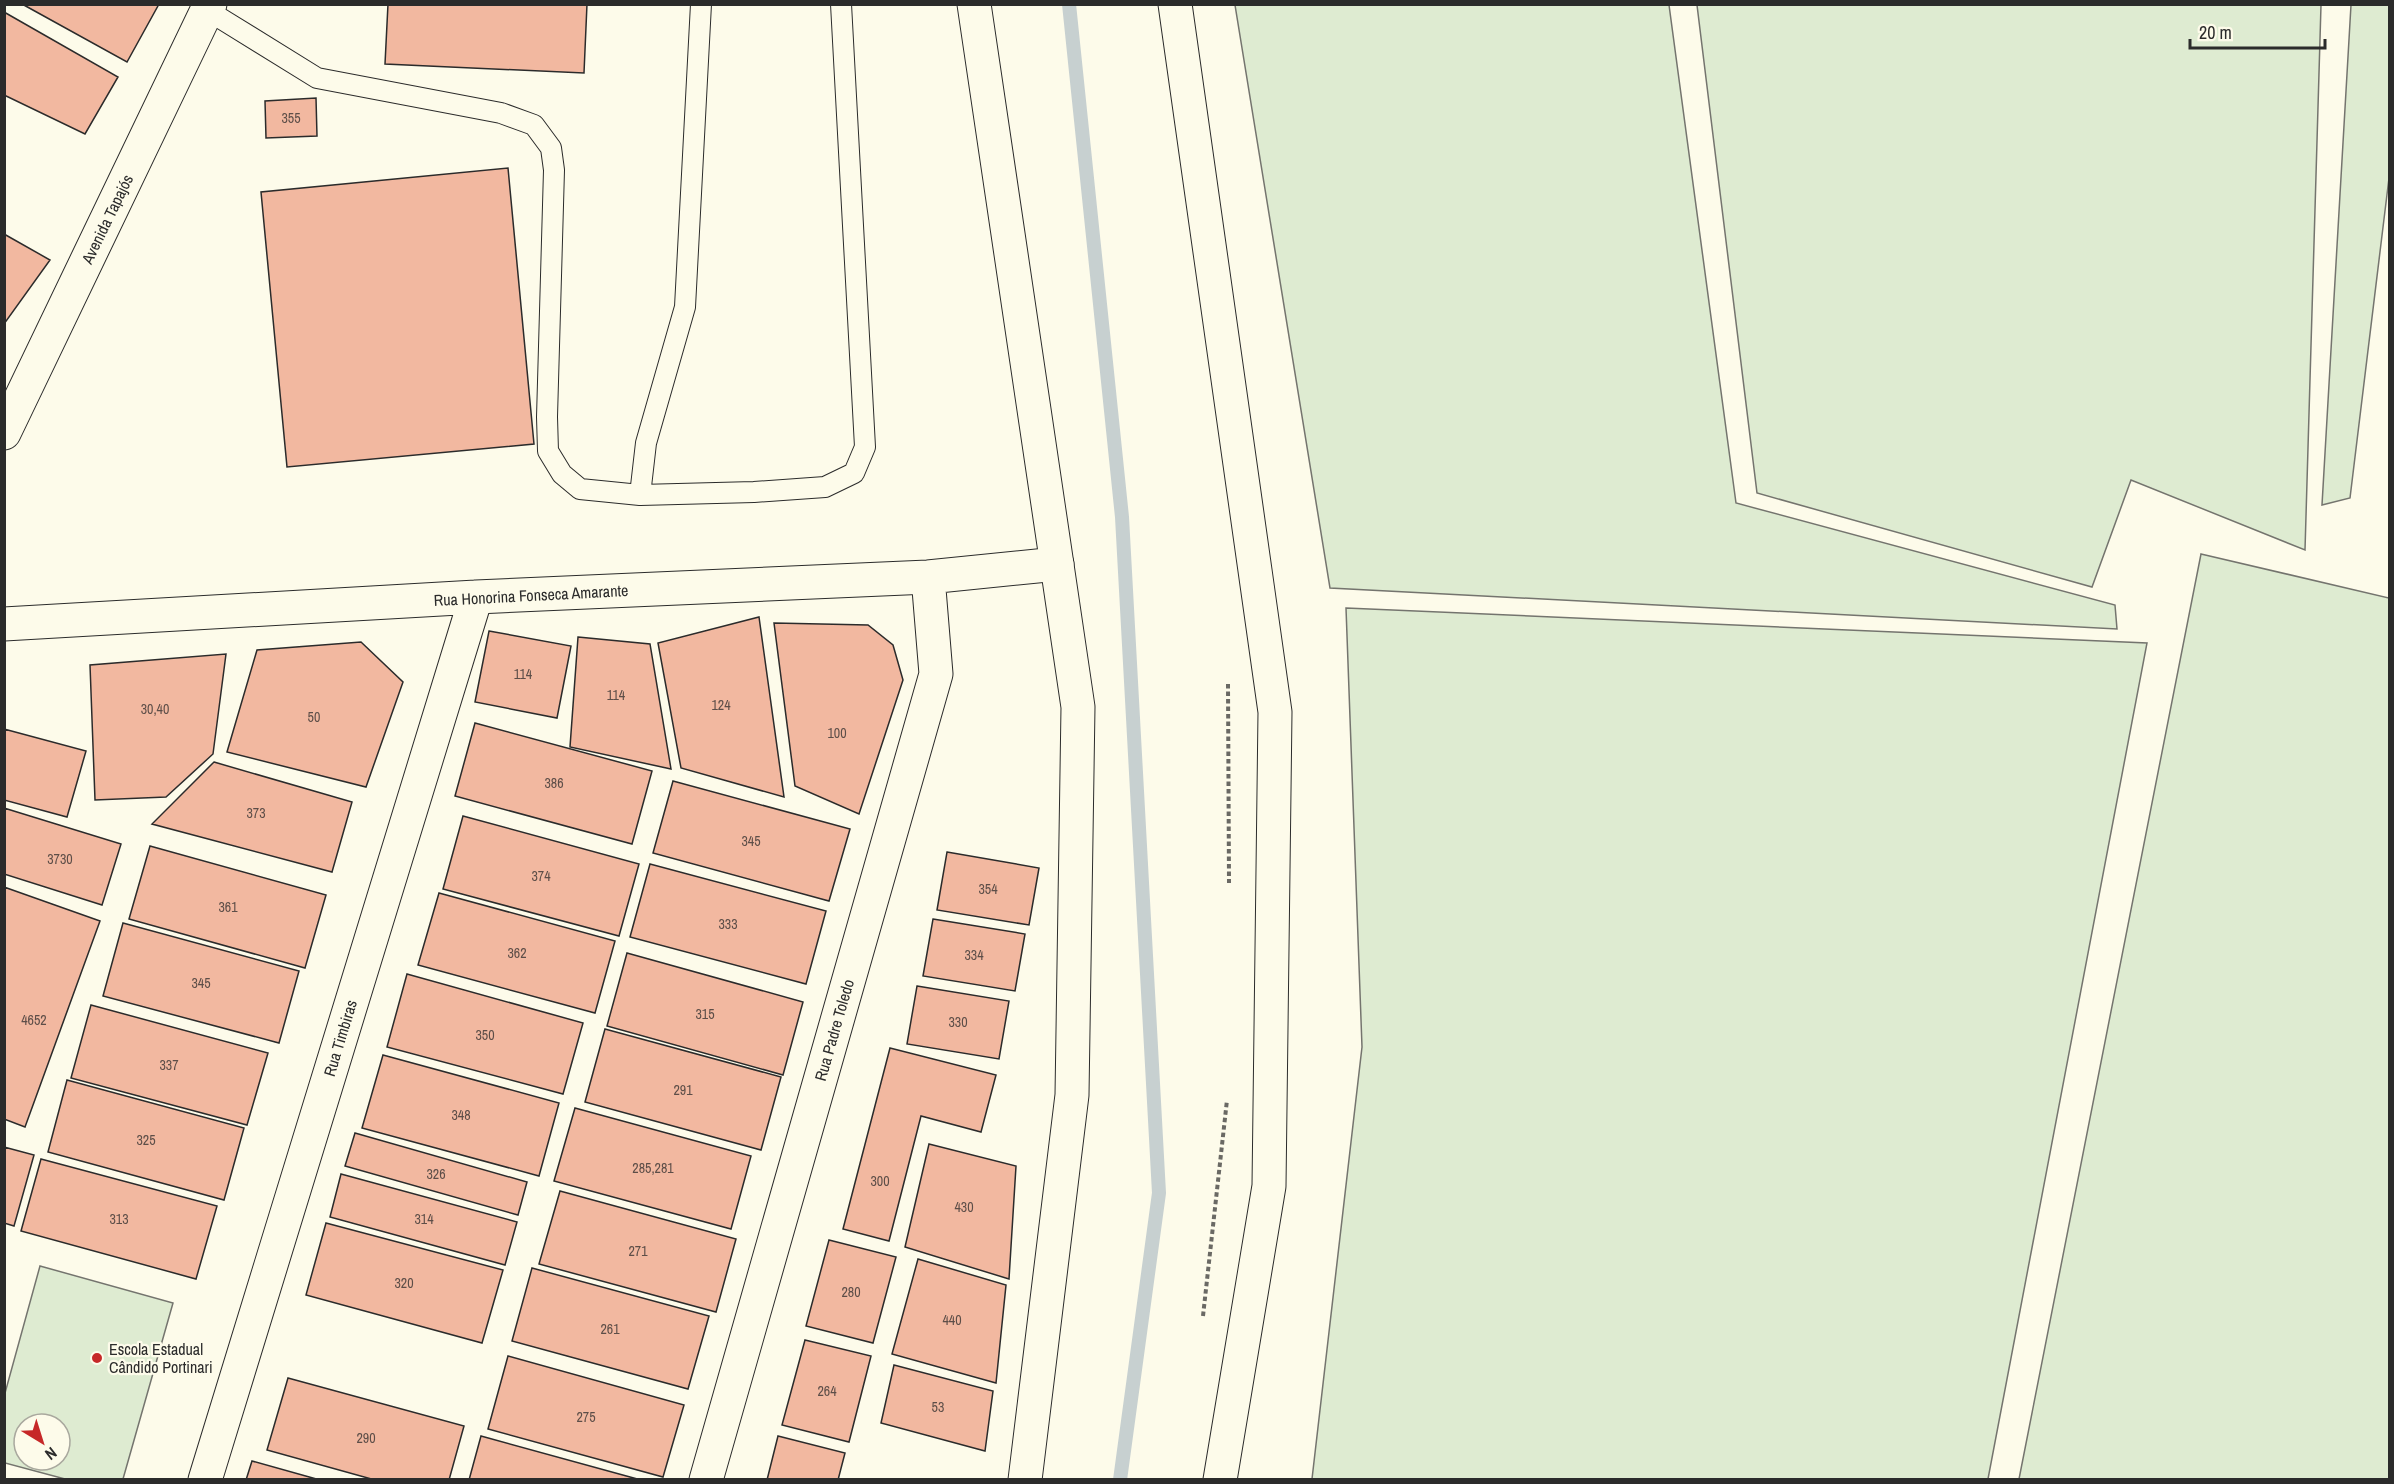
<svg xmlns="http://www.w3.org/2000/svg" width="2394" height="1484" viewBox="0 0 2394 1484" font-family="'Archivo Narrow',sans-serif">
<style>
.green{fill:#deebd1;stroke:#74746e;stroke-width:1.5;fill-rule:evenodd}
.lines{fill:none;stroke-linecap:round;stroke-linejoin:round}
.stream{stroke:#c7d0d0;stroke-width:14}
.building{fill:#f2b8a0;stroke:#2b2b2b;stroke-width:1.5}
.lane-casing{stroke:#2b2b2b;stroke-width:22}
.street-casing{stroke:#2b2b2b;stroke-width:35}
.secondary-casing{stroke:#2b2b2b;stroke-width:35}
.path{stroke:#6a6964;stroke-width:4;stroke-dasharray:4.5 3;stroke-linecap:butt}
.lane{stroke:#fdfbea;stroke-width:20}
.street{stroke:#fdfbea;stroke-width:33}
.secondary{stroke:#fdfbea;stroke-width:33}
.poi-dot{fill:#c62828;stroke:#fdfbea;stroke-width:2}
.labels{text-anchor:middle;stroke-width:4.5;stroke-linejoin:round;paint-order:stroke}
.number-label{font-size:14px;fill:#5d4e48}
.street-label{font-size:16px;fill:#2b2b2b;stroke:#fdfbea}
.poi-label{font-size:16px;fill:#2b2b2b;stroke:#fdfbea;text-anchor:start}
</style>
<rect width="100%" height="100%" fill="#fdfbea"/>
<path class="green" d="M1235,5H1669L1736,503L2115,605L2117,629L1330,588Z
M1697,5H2321L2305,550L2131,480L2092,587L1757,493Z
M2351,5H2389V178L2350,498L2322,505Z
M2201,554L2389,598V1479H2019Z
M1346,608L2147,643L1988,1479H1312L1362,1047Z
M40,1266L173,1303L123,1479H65L5,1463V1393ZM24,1424H60V1460H24Z"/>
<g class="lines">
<path class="stream" d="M1069,4L1122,517L1159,1193L1120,1480"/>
</g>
<path class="building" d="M22,4H159L127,62Z
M388,4H587L584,73L385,64Z
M4,12L118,77L85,134L4,95Z
M316,98L317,136L266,138L265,101Z
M508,168L534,444L287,467L261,192Z
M4,234L50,260L4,324Z
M759,617L784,797L681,768L658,643Z
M774,623L868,625L893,645L903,680L859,814L795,786Z
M489,631L571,646L557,718L475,702Z
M578,637L650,644L671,769L570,747Z
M361,642L403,682L366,787L227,752L257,650Z
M226,654L213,754L166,797L95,800L90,665Z
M475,723L652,771L632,844L455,796Z
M4,729L86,751L67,817L4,800Z
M214,762L352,802L332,872L152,824Z
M673,781L850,829L829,901L653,853Z
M4,808L121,844L102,905L4,874Z
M463,816L639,864L619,936L443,889Z
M150,846L326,895L305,968L129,919Z
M947,852L1039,868L1029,925L937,910Z
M650,864L826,911L806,984L630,937Z
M4,887L100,921L25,1127L4,1119Z
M439,893L615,941L595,1013L418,965Z
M933,919L1025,934L1015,991L923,976Z
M123,923L299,971L279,1043L103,996Z
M627,953L803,1002L783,1075L607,1026Z
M407,974L583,1023L563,1094L387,1047Z
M917,986L1009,1001L999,1059L907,1044Z
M91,1005L268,1053L247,1125L71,1078Z
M605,1029L781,1077L761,1150L585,1102Z
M890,1048L996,1075L981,1132L921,1116L889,1241L843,1229Z
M383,1055L559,1103L539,1176L362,1128Z
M67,1080L244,1128L224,1200L48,1152Z
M575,1108L751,1156L731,1229L554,1181Z
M355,1133L527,1182L518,1215L345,1166Z
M929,1144L1016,1166L1009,1279L905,1247Z
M4,1147L34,1155L14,1226L4,1223Z
M41,1159L217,1206L196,1279L21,1231Z
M341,1174L517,1222L505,1265L330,1217Z
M560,1191L736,1239L716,1312L539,1264Z
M326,1223L503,1270L482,1343L306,1295Z
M829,1240L896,1257L873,1343L806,1326Z
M918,1259L1006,1285L996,1383L892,1354Z
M532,1268L709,1316L688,1389L512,1341Z
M805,1340L871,1356L849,1442L782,1425Z
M508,1356L684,1405L663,1477L488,1429Z
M894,1365L993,1391L985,1451L881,1423Z
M288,1378L464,1426L449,1480H375L267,1450Z
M481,1436L641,1480H469Z
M778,1436L845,1453L838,1480H767Z
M252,1461L320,1480H246Z"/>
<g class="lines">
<g class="lane-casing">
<path id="lane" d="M207,10L317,78L501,113L534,125L551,148L554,170L547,417L548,451L562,474L580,489L640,495L646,443L685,307L701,4
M640,495L754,492L825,487L854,473L865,447L841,4"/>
</g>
<g class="street-casing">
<path id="street" d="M4,624L476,597L928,577L1057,564
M205,1480L476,597
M706,1480L936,674L928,577"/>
</g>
<g class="secondary-casing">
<path id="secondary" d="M974,4L1078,707L1072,1095L1025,1480
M1175,4L1275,712L1269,1186L1220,1480
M4,433L210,4"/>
</g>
<path class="path" d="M1228,684L1229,883
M1203,1316L1227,1100"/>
<use href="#lane" class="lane"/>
<use href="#street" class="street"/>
<use href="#secondary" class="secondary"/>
</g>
<circle class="poi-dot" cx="97" cy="1358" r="6"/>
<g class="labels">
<g class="number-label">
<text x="291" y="123">355</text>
<text x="523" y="679">114</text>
<text x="616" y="700">114</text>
<text x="721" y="710">124</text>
<text x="155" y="714">30,40</text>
<text x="314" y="722">50</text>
<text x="837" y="738">100</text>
<text x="554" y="788">386</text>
<text x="256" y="818">373</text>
<text x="751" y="846">345</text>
<text x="60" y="864">3730</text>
<text x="541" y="881">374</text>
<text x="988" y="894">354</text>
<text x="228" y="912">361</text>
<text x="728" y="929">333</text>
<text x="517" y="958">362</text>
<text x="974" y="960">334</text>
<text x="201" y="988">345</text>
<text x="705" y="1019">315</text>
<text x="34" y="1025">4652</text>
<text x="958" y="1027">330</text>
<text x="485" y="1040">350</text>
<text x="169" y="1070">337</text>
<text x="683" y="1095">291</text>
<text x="461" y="1120">348</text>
<text x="146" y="1145">325</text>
<text x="653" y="1173">285,281</text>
<text x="436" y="1179">326</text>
<text x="880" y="1186">300</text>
<text x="964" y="1212">430</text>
<text x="119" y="1224">313</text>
<text x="424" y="1224">314</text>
<text x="638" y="1256">271</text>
<text x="404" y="1288">320</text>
<text x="851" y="1297">280</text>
<text x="952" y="1325">440</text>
<text x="610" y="1334">261</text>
<text x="827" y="1396">264</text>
<text x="938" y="1412">53</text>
<text x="586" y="1422">275</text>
<text x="366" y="1443">290</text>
</g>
<g class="street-label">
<text transform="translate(107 219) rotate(-64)" y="6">Avenida Tapajós</text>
<text transform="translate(531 595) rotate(-3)" y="6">Rua Honorina Fonseca Amarante</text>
<text transform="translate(834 1030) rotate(-74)" y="6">Rua Padre Toledo</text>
<text transform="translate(340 1038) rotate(-73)" y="6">Rua Timbiras</text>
</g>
<g class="poi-label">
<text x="109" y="1355">Escola Estadual<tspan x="109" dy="18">Cândido Portinari</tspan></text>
</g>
</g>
<rect width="2394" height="1484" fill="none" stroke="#2b2b2b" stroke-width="12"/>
<g transform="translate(42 1442) rotate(142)"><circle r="28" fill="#fdfbea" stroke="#a9a89e" stroke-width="1.5"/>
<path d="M0-4.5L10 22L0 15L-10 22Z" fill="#c62828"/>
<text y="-9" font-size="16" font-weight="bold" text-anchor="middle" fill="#2b2b2b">N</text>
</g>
<path d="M2190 39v9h135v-9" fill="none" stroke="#2b2b2b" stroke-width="3"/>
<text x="2199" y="39" font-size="18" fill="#2b2b2b" stroke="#fdfbea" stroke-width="4.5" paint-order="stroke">20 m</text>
</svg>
